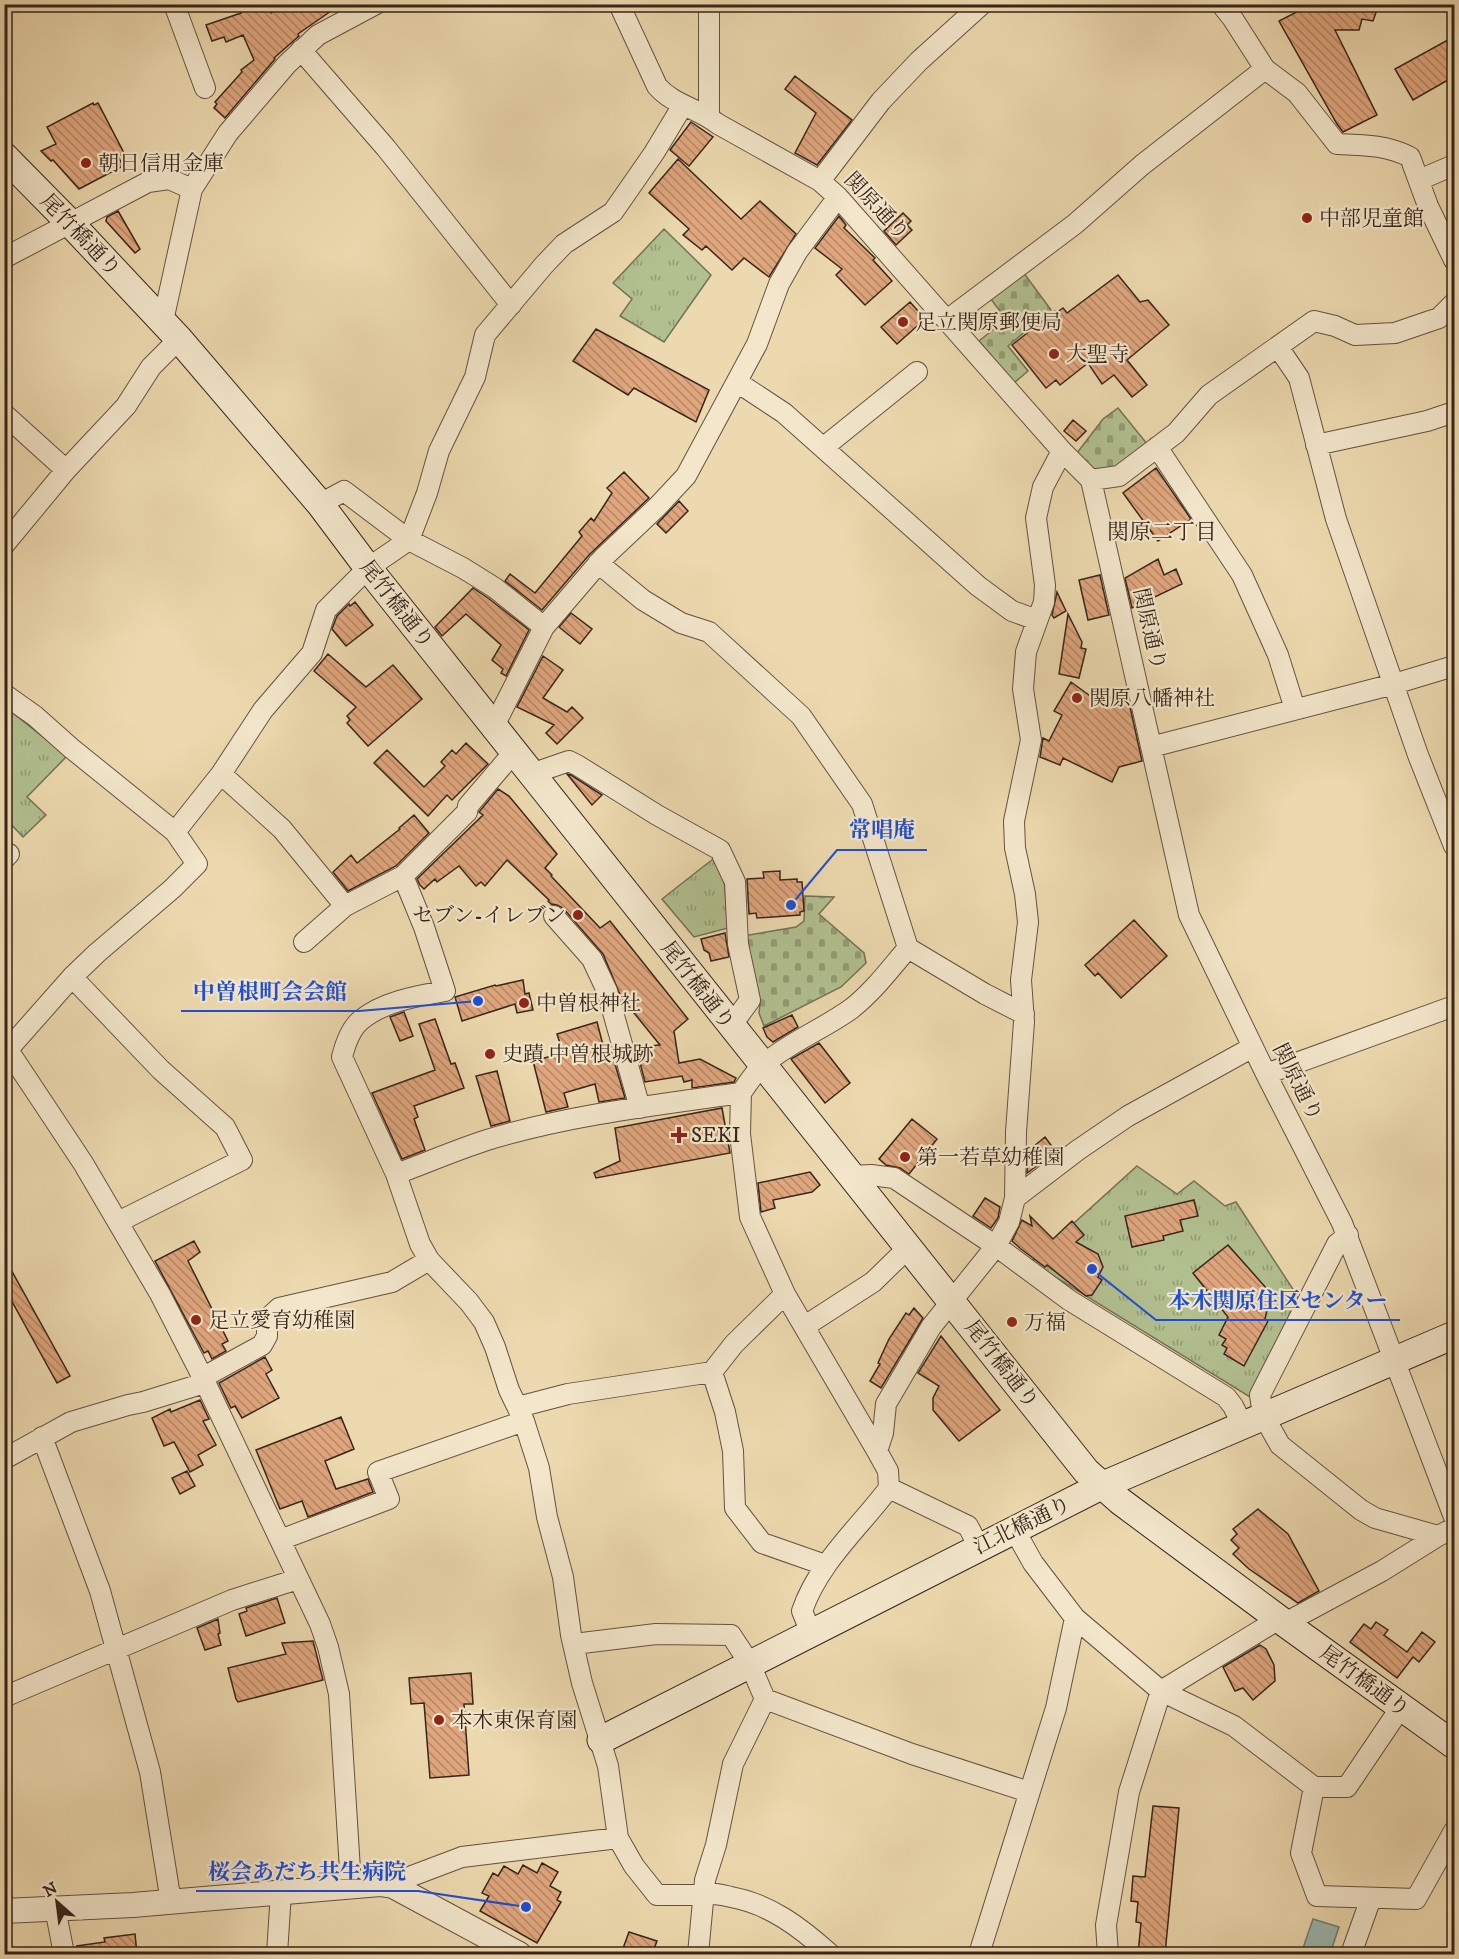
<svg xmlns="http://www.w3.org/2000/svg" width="1459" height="1959" viewBox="0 0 1459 1959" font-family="'IM FELL DW Pica','Noto Serif JP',serif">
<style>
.grass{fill:url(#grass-tufts);stroke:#747256;stroke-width:1.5}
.cemetery{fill:url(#cemetery-stones);stroke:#747256;stroke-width:1.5}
.water{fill:#9ab9b1;stroke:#727e75;stroke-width:1.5}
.building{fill:url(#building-back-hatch);stroke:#37251b;stroke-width:1.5}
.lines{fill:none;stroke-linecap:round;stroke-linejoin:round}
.minor-casing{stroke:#645240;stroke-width:22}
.tertiary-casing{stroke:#645240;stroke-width:26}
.secondary-casing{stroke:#37251b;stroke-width:29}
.minor{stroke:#f3e6cb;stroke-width:20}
.tertiary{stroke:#f3e6cb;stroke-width:24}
.secondary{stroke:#f3e6cb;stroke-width:27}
.poi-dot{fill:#8f2418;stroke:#f3e6cb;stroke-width:2}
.labels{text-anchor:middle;stroke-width:4.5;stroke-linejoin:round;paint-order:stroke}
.poi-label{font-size:21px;fill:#37251b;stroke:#f3e6cb;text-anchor:start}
.street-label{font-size:21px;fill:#37251b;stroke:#f3e6cb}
.neighbourhood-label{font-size:22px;fill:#37251b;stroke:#f3e6cb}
.leader{fill:none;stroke:#1d4ed8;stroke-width:2}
.callout-dot{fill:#1d4ed8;stroke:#f3e6cb;stroke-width:2}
.callout-label{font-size:22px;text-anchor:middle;font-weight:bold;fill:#1d4ed8;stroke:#f3e6cb;stroke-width:4.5;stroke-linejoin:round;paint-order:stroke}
</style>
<defs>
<pattern id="grass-tufts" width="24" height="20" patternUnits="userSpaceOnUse" patternTransform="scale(1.5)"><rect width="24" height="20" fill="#b2c090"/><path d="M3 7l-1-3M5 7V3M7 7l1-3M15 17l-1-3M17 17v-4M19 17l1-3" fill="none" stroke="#929c75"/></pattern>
<pattern id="cemetery-stones" width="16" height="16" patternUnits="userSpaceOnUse" patternTransform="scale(1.5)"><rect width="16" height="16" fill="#b2c090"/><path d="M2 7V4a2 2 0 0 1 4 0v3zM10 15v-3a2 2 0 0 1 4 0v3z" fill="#929c75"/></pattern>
<pattern id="building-back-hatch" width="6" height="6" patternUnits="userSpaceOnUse" patternTransform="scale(1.5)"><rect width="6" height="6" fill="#e0a67e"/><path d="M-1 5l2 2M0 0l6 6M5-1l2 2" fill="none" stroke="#b68766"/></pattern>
</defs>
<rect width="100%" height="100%" fill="#edd9af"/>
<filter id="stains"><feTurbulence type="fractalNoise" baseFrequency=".00333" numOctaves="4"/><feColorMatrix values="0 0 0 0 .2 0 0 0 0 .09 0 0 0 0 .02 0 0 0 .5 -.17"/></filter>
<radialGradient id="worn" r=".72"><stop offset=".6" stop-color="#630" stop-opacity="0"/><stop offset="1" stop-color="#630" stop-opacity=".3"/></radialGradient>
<path class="grass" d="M664,229L711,275L664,342L620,316L632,299L613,283Z
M4,706L67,756L27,797L46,815L23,837L5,818Z
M713,859L724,878L728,928L694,937L662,899Z
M1137,1166L1177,1194L1194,1181L1225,1206L1236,1202L1300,1300L1250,1397L1031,1262Z"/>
<path class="cemetery" d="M1023,272L1051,310L1008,346L1028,371L1014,383L979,341L1006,319L990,298Z
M1118,408L1148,445L1117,468L1093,470L1077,453L1103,419Z
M805,896L834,897L819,914L864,953L866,963L841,987L764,1026L759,1013L760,1004L743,936L796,927L804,921Z"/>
<path class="water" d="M1313,1919L1339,1927L1330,1954H1301Z"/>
<path class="building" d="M236,4H266L271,13L284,4H341L298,34L299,36L274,58L275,59L225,118L214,108L217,104L215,102L242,72L241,70L254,60L243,35L226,42L224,37L212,41L206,25L241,13Z
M1312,4H1379L1373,21L1362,19L1359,30H1335L1377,115L1343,132L1337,124L1279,21Z
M1455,36V76L1413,100L1395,69Z
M795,76L852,120L817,165L795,153L816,113L785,89Z
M93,103L94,105L98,103L124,153L118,156L123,166L79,189L53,160L51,161L41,151L56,144L47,127Z
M691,122L713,137L689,166L670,150Z
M678,159L741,219L760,201L796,234L769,277L744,258L732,270L706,246L702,250L683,235L689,229L649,193Z
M118,211L140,249L135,253L106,221L107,217Z
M903,213L911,221L907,225L912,230L896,245L884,231Z
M839,216L846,225L844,228L875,258L873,260L892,281L865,305L836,275L842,269L815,248Z
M1118,275L1140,302L1148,300L1169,325L1127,360L1147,385L1132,397L1114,375L1102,384L1088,363L1060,385L1056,380L1046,388L1012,345L1055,311L1056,313L1063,308L1067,313Z
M910,302L925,319L897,344L881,327Z
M596,329L709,390L696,422L634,388L628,395L573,361Z
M1073,420L1086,431L1076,441L1064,431Z
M1156,468L1191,519L1158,541L1123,493Z
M624,472L649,498L589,555L542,610L505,581L510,574L535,593L582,536L579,532L591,518L594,521L612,493L607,488Z
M679,501L688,511L666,533L657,524Z
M1158,559L1164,575L1176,569L1182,584L1132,608L1125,578Z
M1100,575L1109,615L1088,620L1079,580Z
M473,588L488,598L529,630L506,676L501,673L503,669L492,660L501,645L466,614L442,636L435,627Z
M1057,592L1066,611L1054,618L1052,615Z
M355,602L373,625L346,646L332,629L337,616L349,604L350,606Z
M571,613L592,629L580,644L559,627Z
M1068,614L1082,642L1081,648L1086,649L1079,678L1059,674Z
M328,654L366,687L393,665L422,699L368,746L347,723L350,720L347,716L356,707L314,671Z
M543,656L563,670L543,698L567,712L572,707L583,718L557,744L546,733L554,725L517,707Z
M1071,682L1100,703L1126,689L1142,761L1119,767L1112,782L1063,758L1060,765L1040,757L1043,738L1049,741L1062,715L1054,711Z
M466,743L488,764L452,800L447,795L428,816L374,763L387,750L424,787L445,766L441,762L452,750L456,754Z
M567,774L571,775L602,795L592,805Z
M498,789L509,796L557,854L545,868L552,875L551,876L600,928L610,921L688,1019L674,1031L679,1063L700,1059L736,1078L734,1082L692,1088V1080L684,1082L682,1076L645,1082L638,1055L651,1053L650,1046L660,1045L621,997L603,954L563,908L557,905L551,904L548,901L549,900L507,860L485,886L481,882L476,886L459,866L437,882L435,879L424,889L420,885L417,879L483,815L479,812Z
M414,815L429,833L396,866L348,891L333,872L351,855L357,863L400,829L399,828Z
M780,871V880L797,879V882H802L804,911L800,912V915L757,918L756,913L749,914L747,879L764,878L763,872Z
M1134,920L1167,956L1121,998L1098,973L1095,976L1085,965Z
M725,933L729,957L711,961L709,953L704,950L701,939Z
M523,980L525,994L529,993L533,1010L517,1013L515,1004L462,1021L455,997L495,985L496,986Z
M404,1012L413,1036L400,1041L390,1017Z
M792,1015L798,1027L773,1042L767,1037L763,1028Z
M435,1019L451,1064L455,1063L464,1088L414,1106L418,1117L414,1119L425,1150L402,1159L372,1093L435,1070L419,1024Z
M597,1022L604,1049L610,1047L625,1098L599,1102L595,1084L564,1093L568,1107L546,1112L533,1061L563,1053L557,1034Z
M819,1043L850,1083L825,1103L791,1059Z
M497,1071L510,1121L491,1126L476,1076Z
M722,1108L730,1153L596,1178L594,1173L620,1161L615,1128Z
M912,1119L937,1139L909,1174L900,1168L886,1165L879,1159Z
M1045,1137L1056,1152L1027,1173L1028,1151Z
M810,1172L820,1185L812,1192L773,1200L775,1208L761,1212L758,1183Z
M985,1198L1000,1207L998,1218L991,1228L973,1216Z
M1194,1200L1198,1216L1180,1220L1183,1231L1163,1236L1164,1240L1132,1247L1125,1216Z
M1030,1216L1053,1239L1072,1221L1084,1235L1076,1242L1098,1254L1103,1267L1098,1277L1102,1280L1092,1295L1086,1296L1047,1265L1045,1267L1021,1249L1012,1241L1022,1220L1032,1226Z
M194,1241L200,1252L188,1261L228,1341L222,1344L226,1351L212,1359L208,1351L204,1353L155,1261Z
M1228,1245L1267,1289L1269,1302L1265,1319L1268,1321L1244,1366L1224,1354L1227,1348L1222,1345L1226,1339L1219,1335L1228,1317L1193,1273Z
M4,1257L70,1376L57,1383L4,1287Z
M914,1308L923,1318L881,1388L870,1381L880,1364L878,1363L889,1339L906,1313L909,1315Z
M941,1336L1000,1410L959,1441L933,1410V1398L939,1386L918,1373Z
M265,1357L272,1370L266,1374L279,1398L242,1418L235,1406L231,1408L219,1383Z
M200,1400L209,1419L203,1421L216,1445L198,1455L203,1465L190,1472L174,1442L164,1446L152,1418L170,1409L171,1412Z
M341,1417L354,1449L325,1461L336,1489L368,1479L373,1492L308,1517L302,1501L280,1509L256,1450Z
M187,1471L195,1486L180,1494L172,1478Z
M1258,1509L1288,1534L1319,1591L1298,1603L1249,1569L1233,1554L1239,1548L1231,1540L1237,1534L1233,1529Z
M277,1598L285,1623L246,1636L239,1614L247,1611L246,1608Z
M218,1619L220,1633L218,1634L221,1645L205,1650L197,1628Z
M1376,1622L1388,1630L1384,1635L1407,1652L1422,1632L1435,1642L1419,1662L1413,1657L1397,1678L1350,1642L1364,1624L1371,1629Z
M313,1641L323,1680L238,1702L236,1699L228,1668L286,1654L282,1643Z
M1260,1645L1266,1649L1274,1665L1275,1681L1253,1700L1243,1688L1235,1691L1223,1667Z
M471,1673L473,1704H464L469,1775L430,1778L424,1703L411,1704L409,1678Z
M1153,1806L1179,1808L1165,1954H1138L1141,1923L1136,1922L1138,1902L1131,1901L1133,1876L1145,1877Z
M542,1863L558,1872L550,1886L561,1892L557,1900L561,1902L537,1943L480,1911L489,1896L482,1893L493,1873L498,1876L504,1866L518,1874L523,1865L537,1873Z
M629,1932L657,1941L652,1954H621Z
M135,1934L137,1954H78L77,1946L105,1942L104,1938Z"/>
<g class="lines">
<g class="minor-casing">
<path id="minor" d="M174,4L205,88
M619,4L657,86C673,105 698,108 718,124L820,181L838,197L1062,451L1091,480L1189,915L1266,1074L1342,1223L1454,1517
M709,4V117
M1221,4L1233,19L1265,69L1297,93L1337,144C1363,145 1386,145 1410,157L1428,206L1454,260
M301,50L386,148L511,305
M1419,180L1454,165
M820,181L881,101L919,61L982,4
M192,189L228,133L287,64L318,35L376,4
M4,258L148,182L169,179L192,189L163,321
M947,320L1075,224L1142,165L1265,69
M1278,347L1299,378L1336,519L1418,755L1454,846
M737,382L784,413L978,586L1012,611L1037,620
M4,414L66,470
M1316,445L1427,421L1454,412
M824,447L917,372
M1157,447L1242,575L1278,655L1295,709
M1091,480L1119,476L1176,433L1209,395L1314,321L1335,326L1355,335L1395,333L1439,318L1454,303
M320,504L344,491L409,540L463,568L495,588L544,627
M4,545L66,470L126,406L151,367L179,339
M4,694L35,716L71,748L175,832L197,864L172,889L97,953L72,977L4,1054
M494,726L544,627L603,558L657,507L686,476L757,344L779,284L797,252L838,197
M1151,747L1394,684L1454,666
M221,774L282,829L345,906
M531,774L569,761L577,765L657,815L720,850L735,882L738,944L750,1000L731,1026
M175,832L221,774L263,710L312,653L326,610L368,568L409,540L427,493L439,451L475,377L485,335L544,265L564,244L613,212L654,153L683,105
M4,859L9,854
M403,876L424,927L445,991C418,996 384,1001 361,1020C351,1028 345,1045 342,1057L396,1174L420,1244L429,1260L469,1302L484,1322L495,1347L509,1390L524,1421L539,1468L547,1517L563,1577L571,1635L582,1683L608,1766L618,1838L634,1866L657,1895H704C713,1892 722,1895 731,1897C770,1904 801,1928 830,1954
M554,916L592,959L607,991L640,1108
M304,942L345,906L403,876L467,812L468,806L514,752
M908,948L985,994L1024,1014
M72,977L161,1070L225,1127L242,1160L118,1222
M4,1044L83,1163L160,1294L204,1380L320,1624L328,1647L339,1694L351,1886
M1266,1074L1454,1006
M741,1093L740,1134L750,1217L785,1294L877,1451
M396,1174C426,1163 456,1150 487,1140C569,1115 656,1105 741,1093C748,1083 755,1072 764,1064C790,1042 823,1029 851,1009C873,992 890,969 908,948L862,804L801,716L709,632L681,623L643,600L598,563
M851,1176L871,1175L894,1178L996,1246L1069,1300L1226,1397L1233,1406L1242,1424
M1015,1198L1078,1150L1128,1116L1253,1047
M1348,1235L1337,1244L1260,1395L1263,1415L1280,1445L1361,1510L1375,1518L1438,1536L1454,1528
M805,1326L873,1282L908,1248
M712,1372L725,1412L733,1451L735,1508L762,1543L825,1565
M518,1407L568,1394L712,1372L734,1344L785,1294
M42,1437L100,1591L150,1772L171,1902
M4,1459L71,1422L128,1405L143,1402L198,1385L211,1373L262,1345L267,1336V1319L279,1308L392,1282L429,1260
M889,1488L968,1526L979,1547
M1014,1529L1033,1563L1075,1618L1161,1691L1234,1726L1314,1787H1347L1401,1707
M280,1540L389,1499L378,1472L524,1421
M1285,1623L1382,1571L1438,1536
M811,1633L802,1611C819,1562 859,1528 889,1488L888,1471L877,1451L883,1433L886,1404L931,1327L996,1246L1009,1222L1015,1198L1016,1132L1024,1022L1021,980L1028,922L1025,894L1015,848L1014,821L1031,740L1023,689L1026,652L1044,602L1045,585L1036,518L1043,487L1062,451
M574,1644L656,1634L731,1635L750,1664L765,1699L733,1764L716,1845L705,1880L698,1954
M4,1697L232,1600L298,1579
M765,1699L912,1754L1029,1792
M1314,1787L1301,1853L1317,1896L1416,1899L1454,1831
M393,1886L409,1877L462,1857L618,1838
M55,1908L64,1954
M277,1954L281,1892
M979,1954L1056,1708L1075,1618
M1108,1954L1106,1925L1129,1792L1161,1691L1279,1619
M1351,1954L1371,1898"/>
</g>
<g class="tertiary-casing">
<path id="tertiary" d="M4,1911L133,1905L380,1884L393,1886L519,1954"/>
</g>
<g class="secondary-casing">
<path id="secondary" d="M4,156L70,223L179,339L320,504L368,568L1086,1471L1120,1501L1279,1619L1454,1745
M601,1740L1101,1486L1454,1335"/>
</g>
<use href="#minor" class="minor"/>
<use href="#tertiary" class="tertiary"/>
<use href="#secondary" class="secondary"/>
</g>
<g class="poi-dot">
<circle cx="86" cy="163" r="6"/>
<circle cx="1307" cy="218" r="6"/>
<circle cx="903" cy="322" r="6"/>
<circle cx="1054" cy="354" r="6"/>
<circle cx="1077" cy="698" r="6"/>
<circle cx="578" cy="915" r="6"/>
<circle cx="524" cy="1003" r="6"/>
<circle cx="490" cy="1054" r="6"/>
<path d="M676 1126h6v6h6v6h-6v6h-6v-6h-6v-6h6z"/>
<circle cx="905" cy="1157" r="6"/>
<circle cx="196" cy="1320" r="6"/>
<circle cx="1012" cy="1322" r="6"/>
<circle cx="439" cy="1720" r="6"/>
</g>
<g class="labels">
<g class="poi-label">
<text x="98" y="170">朝日信用金庫</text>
<text x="1319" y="225">中部児童館</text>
<text x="915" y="329">足立関原郵便局</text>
<text x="1066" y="361">大聖寺</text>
<text x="1089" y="705">関原八幡神社</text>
<text x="566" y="922" text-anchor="end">セブン-イレブン</text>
<text x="536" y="1010">中曽根神社</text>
<text x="502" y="1061">史蹟 中曽根城跡</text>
<text x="691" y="1142">SEKI</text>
<text x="917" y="1164">第一若草幼稚園</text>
<text x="208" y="1327">足立愛育幼稚園</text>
<text x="1024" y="1329">万福</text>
<text x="451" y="1727">本木東保育園</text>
</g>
<g class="street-label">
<text transform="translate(877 206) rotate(47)" y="7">関原通り</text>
<text transform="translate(81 235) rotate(46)" y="7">尾竹橋通り</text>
<text transform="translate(397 604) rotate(52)" y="7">尾竹橋通り</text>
<text transform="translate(1150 629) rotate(77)" y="7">関原通り</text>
<text transform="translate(698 985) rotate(52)" y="7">尾竹橋通り</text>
<text transform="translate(1298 1082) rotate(63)" y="7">関原通り</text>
<text transform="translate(1002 1364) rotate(52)" y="7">尾竹橋通り</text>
<text transform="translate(1022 1525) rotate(-26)" y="7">江北橋通り</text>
<text transform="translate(1365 1681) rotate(36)" y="7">尾竹橋通り</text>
</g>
<g class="neighbourhood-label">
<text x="1162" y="539">関原二丁目</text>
</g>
</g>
<path class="leader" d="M791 905L837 850H927M478 1001L359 1011H181M1092 1269L1156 1320H1400M526 1907L418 1891H196"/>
<g class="callout-dot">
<circle cx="791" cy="905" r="6"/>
<circle cx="478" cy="1001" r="6"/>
<circle cx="1092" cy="1269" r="6"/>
<circle cx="526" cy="1907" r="6"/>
</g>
<g class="callout-label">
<text x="882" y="837">常唱庵</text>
<text x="270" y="999">中曽根町会会館</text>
<text x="1278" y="1308">本木関原住区センター</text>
<text x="307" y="1879">桜会あだち共生病院</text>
</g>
<rect width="1459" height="1959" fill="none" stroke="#edd9af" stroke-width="24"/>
<rect x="6" y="6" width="1447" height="1947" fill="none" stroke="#37251b" stroke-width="3"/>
<rect x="12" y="12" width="1435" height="1935" fill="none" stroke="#37251b" stroke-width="1.5"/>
<g transform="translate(57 1902) rotate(332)" stroke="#f3e6cb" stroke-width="4.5" paint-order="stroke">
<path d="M0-4.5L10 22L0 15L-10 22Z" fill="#37251b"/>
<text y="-9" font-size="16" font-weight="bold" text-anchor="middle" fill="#37251b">N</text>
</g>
<rect width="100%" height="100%" filter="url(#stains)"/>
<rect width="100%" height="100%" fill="url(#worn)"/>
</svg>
